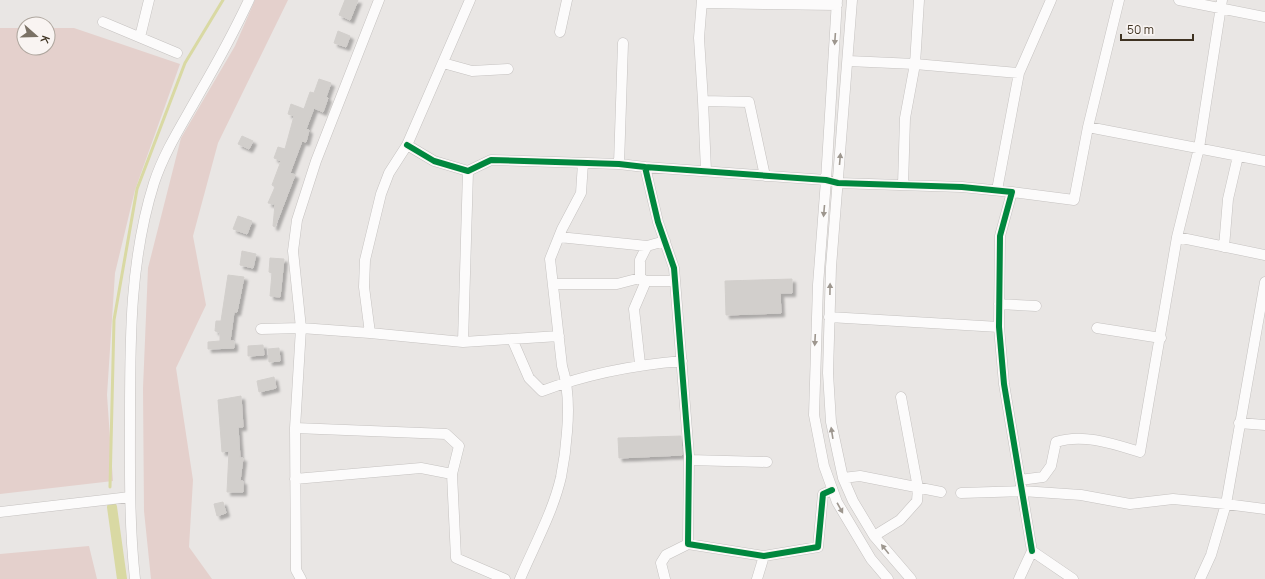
<svg xmlns="http://www.w3.org/2000/svg" width="1265" height="579" viewBox="0 0 1265 579" font-family="Manrope,sans-serif">
<style>
.green{fill:#e4d0cc}
.lines{fill:none;stroke-linecap:round;stroke-linejoin:round}
.stream{stroke:#d9d9a3;stroke-width:3}
.canal{stroke:#d9d9a3;stroke-width:10}
.building{fill:#d2cfcc;stroke:#d2cfcc;filter:url(#shadow)}
.minor-casing{stroke:#c5c2c0;stroke-width:11}
.minor{stroke:#fcfbfb;stroke-width:10}
.cycleway-casing{stroke:#f9f4f2;stroke-width:8}
.cycleway{stroke:#00873e;stroke-width:6}
.oneway{fill:#9d968e}
</style>
<defs>
<filter id="shadow"><feDropShadow dx="3.5" dy="3.5" stdDeviation="1" flood-color="#0004"/></filter>
</defs>
<rect width="100%" height="100%" fill="#e9e6e4"/>
<path class="green" d="M255,0H288L218,143L193,236L206,305L176,368L193,480L189,547L212,579H151L144,511L143,388L148,268L181,138L235,46Z
M0,28H24V48H48V28H74L180,64L135,190L115,273L107,395L113,481L0,494Z
M89,546L97,579H0V554Z"/>
<g class="lines">
<path class="stream" d="M110,487L114,320L137,189L185,63L223,0"/>
<path class="canal" d="M112,507L122,579"/>
</g>
<path class="building" d="M345,0H358L350,20L339,15Z
M338,31L350,36L346,47L334,43Z
M319,79L331,83L326,97L328,98L323,112L314,108L306,129L309,130L306,142L302,141L290,173L295,175L275,227L273,226L275,204L268,203L275,187L272,185L281,161L274,158L278,147L285,149L294,116L288,114L291,104L304,109L310,92L314,93Z
M242,136L253,141L249,149L238,144Z
M238,216L252,221L247,234L233,229Z
M242,251L256,254L253,268L240,265Z
M270,258L284,259L280,297L270,296L272,273L269,272Z
M228,275L244,277L237,312H234L230,341H234V348L208,349V342L220,341V332L215,331L216,321H221Z
M792,279V293H780L781,313L726,315L725,281Z
M263,345L264,355L248,356V346Z
M279,348L280,361L269,362L268,349Z
M274,377L276,388L259,392L257,381Z
M241,396L243,427H238L240,458H243L240,481H243V492H227L229,451L222,452L218,400Z
M681,436L682,455L619,458L618,438Z
M223,502L226,513L217,516L214,504Z"/>
<g class="lines">
<g class="minor-casing">
<path id="minor" d="M702,0L699,38L703,101
M837,0L826,180L818,285L814,415L824,466L837,502L871,559L888,579
M852,0L831,267L828,373L831,422L843,478L853,501L874,536L911,579
M919,0L915,64L1019,73L1051,0
M1119,0L1088,127L1265,161
M1179,0L1265,17
M1222,0L1199,148L1177,237L1265,255
M702,3L837,5
M103,22L177,53
M560,32L567,0
M140,37L149,0
M848,61L915,64L905,118L903,185
M443,63L472,71L508,69
M407,145L434,161L468,171L491,160L619,164L645,167L658,222L674,268L689,456L688,544
M619,164L623,43
M645,167L826,180L838,183L962,187L1012,192L1000,236L999,327L1004,384L1032,551
M706,171L703,101L749,102L765,176
M997,190L1019,73
M1012,192L1074,200L1088,127
M559,237L647,246
M665,241L647,246L640,260V278L646,281H675
M1224,247L1228,199L1238,156
M553,284H617L640,278
M999,304L1036,306
M829,317L999,327
M1097,328L1161,338
M261,329L301,328L370,333L463,342L559,336
M370,333L364,287L365,260L381,194L389,173L407,145L470,0
M512,339L529,378L542,391C587,374 634,365 682,361
M463,342L468,171
M640,364L634,309L646,281
M1239,423L1265,425
M295,428L446,434L459,446L452,474L456,558L505,579
M689,460L767,462
M843,478L860,476L941,492
M295,479L421,468L452,474
M1020,480L1043,477L1051,466L1056,442C1083,433 1114,444 1140,452L1177,237
M961,493L1022,491L1081,495L1130,504L1173,499L1226,504L1265,509
M0,512L130,497
M874,536L900,520L917,501L918,488L901,397
M135,579C129,524 130,470 130,415C130,337 130,259 154,183C164,152 183,123 199,94C217,63 234,32 249,0
M301,579L296,570L295,428L301,328L293,251L297,220L316,161L379,0
M520,579C534,546 553,512 561,477C564,462 566,447 567,432C569,409 569,388 562,366L550,259L562,229L581,193L583,163
M665,579L661,563L666,555L688,544L764,556L818,547L823,494L832,490
M757,579L764,556
M1019,579L1032,551L1073,579
M1200,579L1211,555L1226,504L1265,282"/>
</g>
<use href="#minor" class="minor"/>
<g class="cycleway-casing">
<path id="cycleway" d="M407,145L434,161L468,171L491,160L619,164L645,167L658,222L674,268L689,456L688,544L764,556L818,547L823,494L832,490
M645,167L826,180L838,183L962,187L1012,192L1000,236L999,327L1004,384L1032,551"/>
</g>
<use href="#cycleway" class="cycleway"/>
</g>
<defs><path id="oneway-solid" d="M-6-.8H1V-3.2L6.5 0L1 3.2V.8H-6Z"/></defs>
<g class="oneway">
<use href="#oneway-solid" transform="translate(835 39) rotate(94)"/>
<use href="#oneway-solid" transform="translate(840 159) rotate(-85)"/>
<use href="#oneway-solid" transform="translate(824 211) rotate(95)"/>
<use href="#oneway-solid" transform="translate(830 289) rotate(-89)"/>
<use href="#oneway-solid" transform="translate(815 340) rotate(93)"/>
<use href="#oneway-solid" transform="translate(832 433) rotate(-99)"/>
<use href="#oneway-solid" transform="translate(840 508) rotate(61)"/>
<use href="#oneway-solid" transform="translate(885 549) rotate(-129)"/>
</g>
<g transform="translate(36 36) rotate(110)"><circle r="19" fill="#f9f4f2" stroke="#aea69e"/>
<path d="M0-3L7 15L0 10L-7 15Z" fill="#7a7165"/>
<text y="-6" font-size="11" font-weight="bold" text-anchor="middle" fill="#3e3221">K</text>
</g>
<path d="M1121 34v6h72v-6" fill="none" stroke="#3e3221" stroke-width="2"/>
<text x="1127" y="34" font-size="12" fill="#3e3221" stroke="#f9f4f2" stroke-width="3" paint-order="stroke">50 m</text>
</svg>
